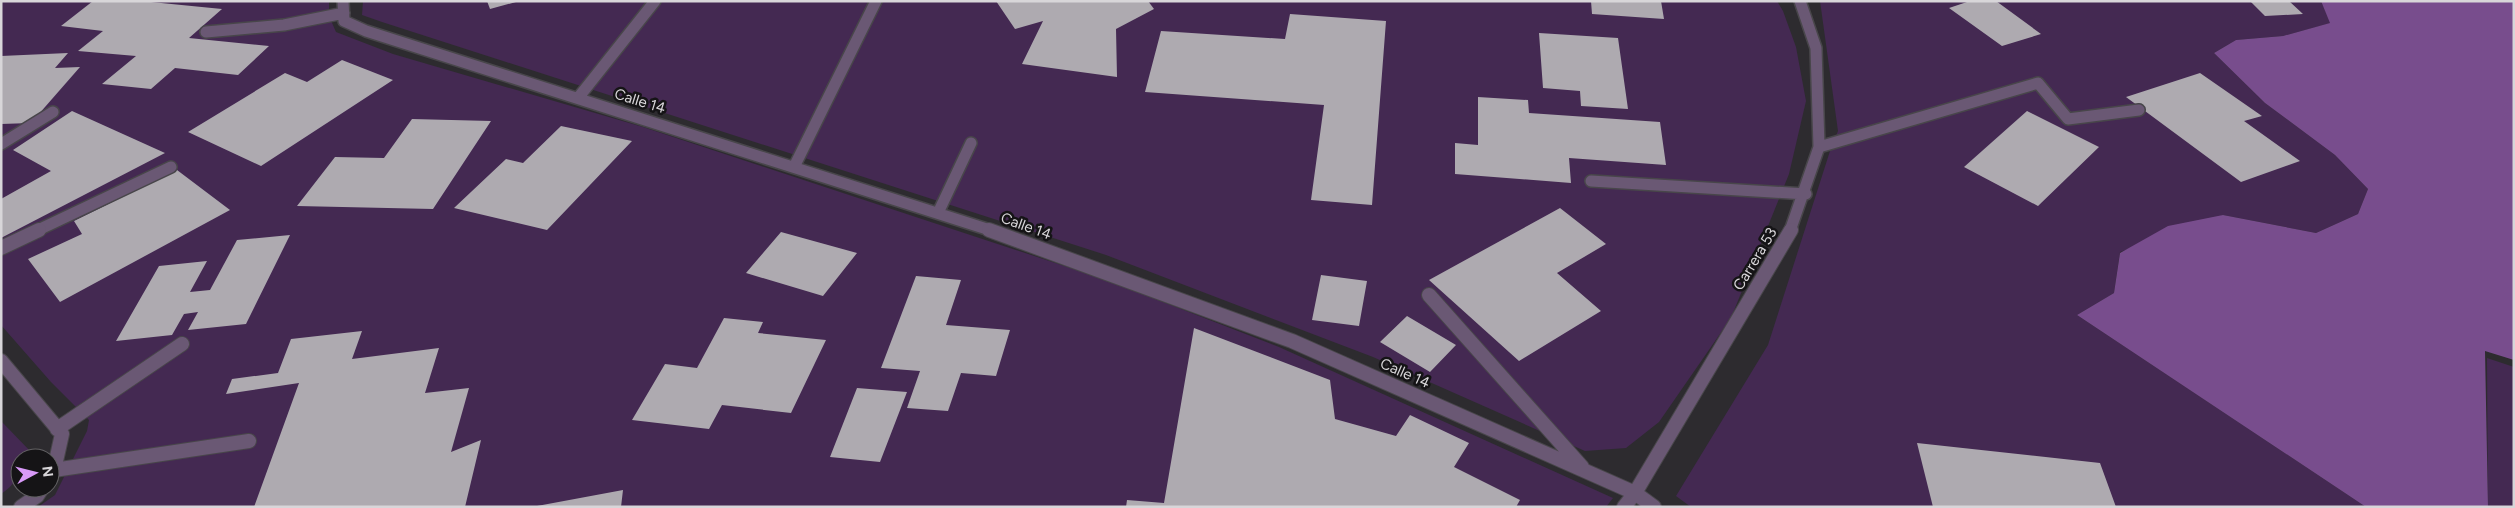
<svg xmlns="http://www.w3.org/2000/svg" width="2515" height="508" viewBox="0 0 2515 508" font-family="Figtree,sans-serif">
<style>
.green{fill:#442952}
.forest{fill:#784d8d}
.building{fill:#aeaab0}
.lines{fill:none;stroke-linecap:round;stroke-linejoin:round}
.minor-far1-casing{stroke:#48464a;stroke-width:14}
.minor-casing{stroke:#48464a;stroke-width:16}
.minor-far1{stroke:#6a5874;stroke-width:11}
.minor{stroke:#6a5874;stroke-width:14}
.labels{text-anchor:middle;stroke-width:5;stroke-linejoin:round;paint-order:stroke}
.street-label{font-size:15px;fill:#d8d6d9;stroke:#151416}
</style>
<rect width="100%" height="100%" fill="#2d2b2f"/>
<path class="green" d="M1,1H329V16L336,32L393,54L643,127L1104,279L1279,347L1613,498L1606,507H38L55,495L87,431L89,420L51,382L1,325Z
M363,1H1777L1783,11L1796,47L1806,101L1789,174L1731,318L1659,422L1626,448L1585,451L1373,357L1106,255L382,22L362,15Z
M1820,1H2321L2331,23L2283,36L2236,40L2214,53L2265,103L2335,155L2368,189L2358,214L2316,233L2223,215L2120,252L2114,293L2077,315L2366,507H1691L1676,496L1768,345L1830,151L1838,131Z
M2487,358L2514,367V507H2488Z
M1,421L32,453L29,458H20C20,475 15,485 1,494Z"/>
<path class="forest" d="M2321,1H2514V360L2485,351L2488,507H2366L2077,315L2114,293L2120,253L2168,226L2223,215L2316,233L2358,214L2368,189L2335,155L2265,103L2214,53L2236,40L2283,36L2330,23Z"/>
<path class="building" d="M93,1H141L222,9L189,38L269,46L238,75L175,68L151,89L102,84L136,56L78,51L103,31L61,26Z
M487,1H516V2L490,9Z
M996,1H1148L1154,9L1116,29L1117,77L1022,64L1043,21L1015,29Z
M1591,1H1661L1664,19L1592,14Z
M1970,1H1996L2041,34L2002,46L1949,8Z
M2250,1H2289L2303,14L2265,16Z
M1290,14L1386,21L1372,205L1311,200L1324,105L1145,92L1161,31L1285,39Z
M1539,33L1618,38L1628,109L1581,106L1580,91L1543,88Z
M68,53L55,68L80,67L31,123L1,124V56Z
M342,60L393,80L261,166L188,132L285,73L307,82Z
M2200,73L2262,116L2244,121L2300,161L2241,182L2126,97Z
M1478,97L1528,100L1529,113L1660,122L1666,165L1569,158L1571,183L1455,174V143L1478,145Z
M72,111L165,153L1,238V199L51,171L13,150Z
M2027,111L2099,147L2038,206L1964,167Z
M412,119L491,121L433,209L297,206L335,157L384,158Z
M561,126L632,141L547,230L454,208L506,159L523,163Z
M177,170L230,210L60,302L28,259L82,234L74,221Z
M1560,208L1606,244L1557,273L1601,311L1519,361L1429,280Z
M781,232L857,253L823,296L746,273Z
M290,235L246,324L188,330L198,312L184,314L172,335L116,341L159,266L207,261L190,292L210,290L237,240Z
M1321,275L1367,281L1359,326L1312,320Z
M916,276L961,280L946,325L1010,330L996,376L961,373L948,411L907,408L920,371L881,368Z
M1407,316L1456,345L1430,372L1380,342Z
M724,318L763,322L758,333L826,340L791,413L722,405L709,429L632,420L665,364L697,368Z
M1194,328L1330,380L1335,419L1396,436L1410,415L1469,443L1454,467L1520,500L1516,507H1126L1127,500L1164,503Z
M362,331L352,359L439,348L425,393L469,388L451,452L481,440L465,507H254L299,383L226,394L232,379L278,373L291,339Z
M857,388L907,392L880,462L830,457Z
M1917,443L2100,463L2116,507H1933Z
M623,490L621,507H537V506Z"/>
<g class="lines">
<g class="minor-far1-casing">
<path id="minor-far1" d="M343,1L344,21L366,31L993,231
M206,32L284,25L344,13
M578,98L655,1
M1,144L53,112
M1819,147L2038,83L2068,119L2139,110
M794,167L876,1
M1591,181L1806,194
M938,213L971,143
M36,231L171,167
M1790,231L1819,147L1816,48L1800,1"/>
</g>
<g class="minor-casing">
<path id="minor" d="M989,230L1292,341L1635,493L1654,507
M1,248L39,230
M1429,295L1582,467
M1,361L62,434L54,470L50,477
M57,429L182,344
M54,470L249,441
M21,507L37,496L42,488
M1624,507L1635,493L1791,230"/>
</g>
<use href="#minor-far1" class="minor-far1"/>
<use href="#minor" class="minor"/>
</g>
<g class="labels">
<g class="street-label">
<text transform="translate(640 101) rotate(17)" y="5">Calle 14</text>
<text transform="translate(1026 226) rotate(20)" y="5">Calle 14</text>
<text transform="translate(1755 259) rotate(-59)" y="5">Carrera 53</text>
<text transform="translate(1405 373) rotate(24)" y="5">Calle 14</text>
</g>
</g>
<rect width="2515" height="508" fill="none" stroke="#d8d6d9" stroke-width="5"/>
<g transform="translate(35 473) rotate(83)"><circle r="24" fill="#151416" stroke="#636264"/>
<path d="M0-4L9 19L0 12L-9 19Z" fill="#d89af8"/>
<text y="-8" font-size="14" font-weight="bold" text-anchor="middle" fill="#d8d6d9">N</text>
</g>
</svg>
